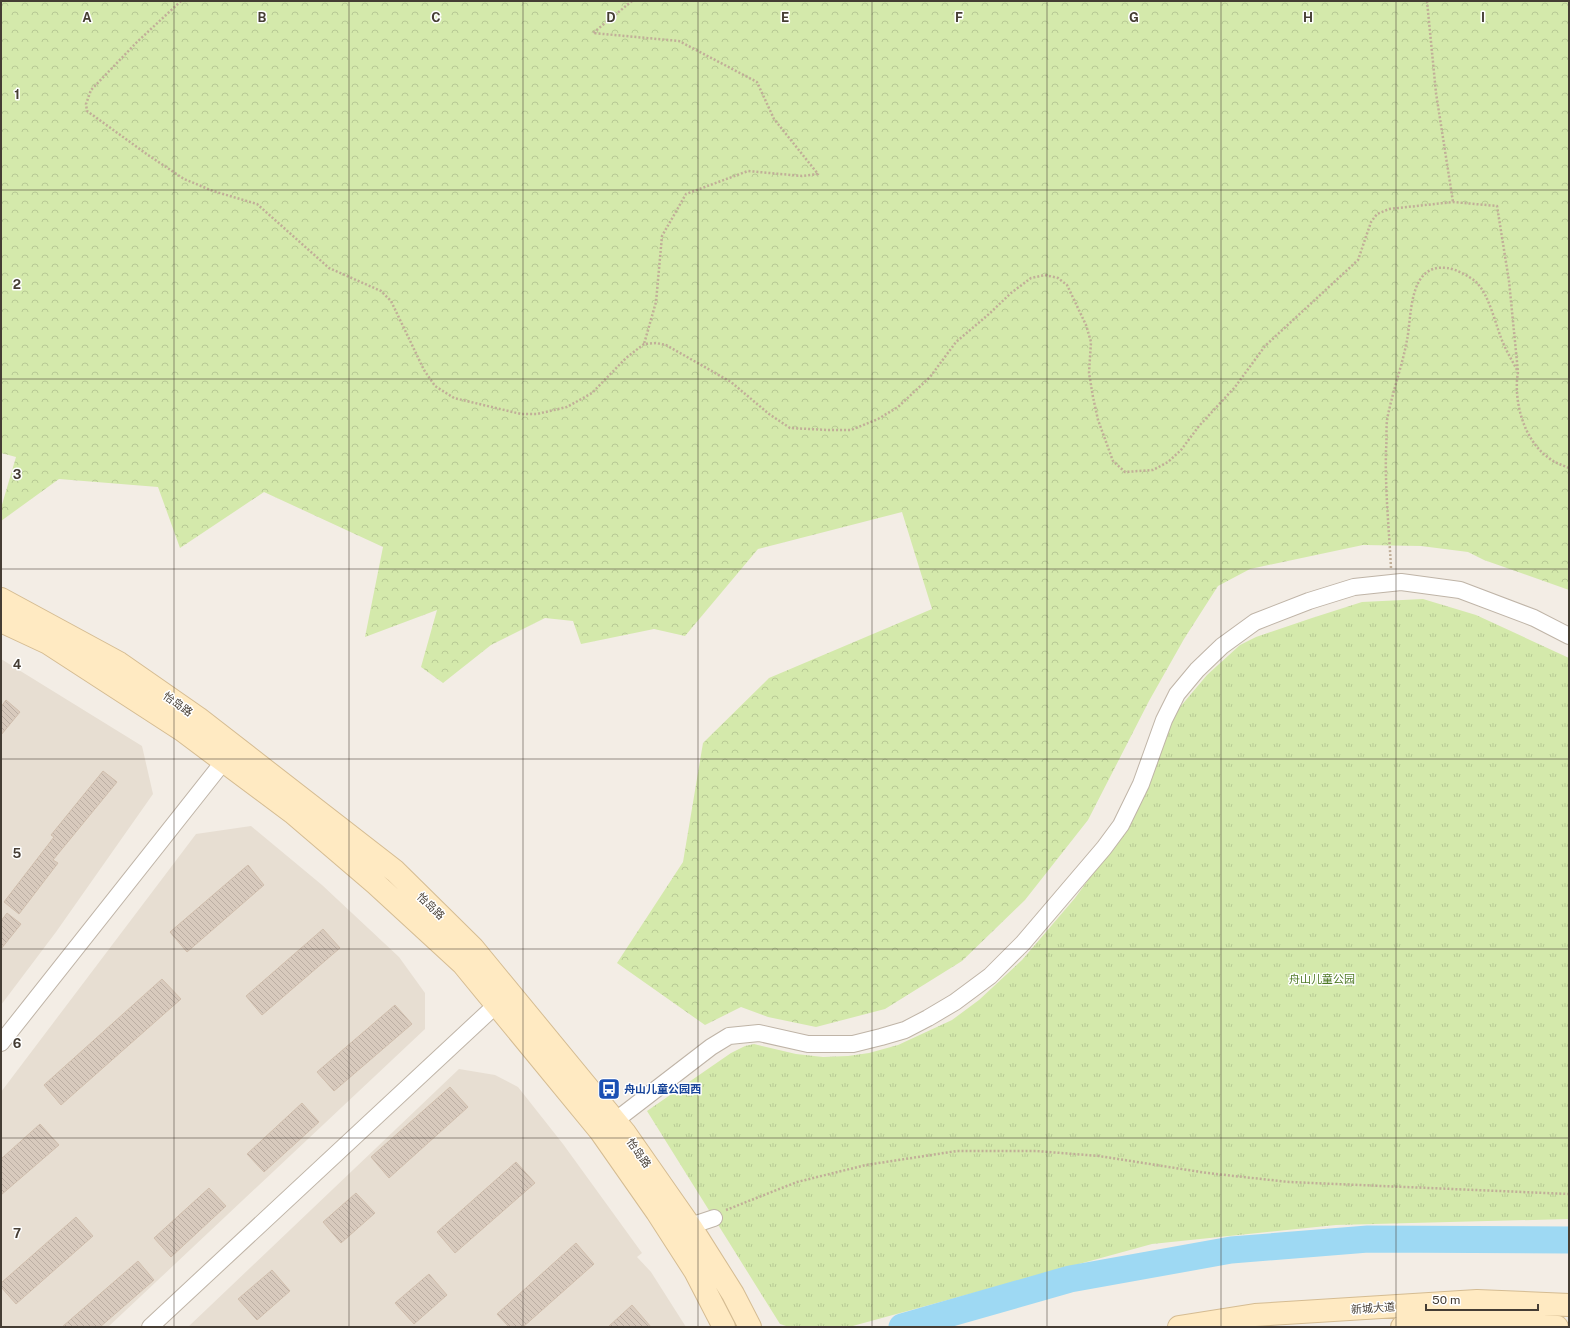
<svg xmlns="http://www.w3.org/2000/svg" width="1570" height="1328" viewBox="0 0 1570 1328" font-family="'Public Sans','Noto Sans SC',sans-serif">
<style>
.residential{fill:#e7ded2}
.forest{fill:url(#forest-crowns)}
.park{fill:url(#park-tufts)}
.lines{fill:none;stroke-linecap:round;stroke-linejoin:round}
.river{stroke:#9ed9f3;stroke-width:27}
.building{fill:url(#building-back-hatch);stroke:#d0bead}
.street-casing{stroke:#bfb4a7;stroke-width:18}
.secondary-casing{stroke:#d5bc92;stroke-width:24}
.path{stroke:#c1ae98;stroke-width:2.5;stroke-dasharray:2 2;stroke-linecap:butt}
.street{stroke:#fff;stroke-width:16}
.secondary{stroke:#ffeac2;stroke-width:22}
.grid{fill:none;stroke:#453d34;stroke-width:1;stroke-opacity:0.55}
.labels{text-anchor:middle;stroke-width:3;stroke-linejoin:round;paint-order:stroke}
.street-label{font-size:11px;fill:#453d34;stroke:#fff}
.park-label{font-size:11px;fill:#4e7925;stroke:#fff}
.transit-label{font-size:11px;font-weight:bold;fill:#164399;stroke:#fff;text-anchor:start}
.grid-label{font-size:13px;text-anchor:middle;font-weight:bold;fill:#453d34;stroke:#fff;stroke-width:3;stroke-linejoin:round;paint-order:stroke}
</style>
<defs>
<pattern id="forest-crowns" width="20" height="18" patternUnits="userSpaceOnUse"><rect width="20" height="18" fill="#d4e9ab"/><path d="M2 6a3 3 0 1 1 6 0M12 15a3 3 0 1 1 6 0" fill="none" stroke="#b7c994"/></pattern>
<pattern id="park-tufts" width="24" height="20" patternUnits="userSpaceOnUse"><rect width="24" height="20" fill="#d4e9ab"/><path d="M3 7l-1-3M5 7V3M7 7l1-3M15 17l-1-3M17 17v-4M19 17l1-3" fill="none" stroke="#b7c994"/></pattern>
<pattern id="building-back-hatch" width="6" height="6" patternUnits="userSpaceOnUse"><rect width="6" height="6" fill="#d8cabd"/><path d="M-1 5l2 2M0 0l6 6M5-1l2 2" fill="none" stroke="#bbaea3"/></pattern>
</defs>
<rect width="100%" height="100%" fill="#f3ede5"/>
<path class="residential" d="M1,659L142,746L153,794L56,932L1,1005Z
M251,826L322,885L399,957L425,993V1029L108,1327H1V1092L196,834Z
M459,1069L495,1075L518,1087L563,1144L642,1253L637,1257L651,1272L686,1327H188Z"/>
<path class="forest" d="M1,1H1569V590L1484,560L1468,552L1421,546L1363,545L1250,569L1218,586L1184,639L1149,701L1088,820L1025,900L962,961L885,1009L816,1027L768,1017L741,1007L705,1025L617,963L683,862L703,743L769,678L932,609L902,512L758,549L685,636L654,629L581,644L573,621L545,618L491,645L443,683L421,667L437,610L365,637L383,547L264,492L180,548L158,487L59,479L1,521V508L16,457L1,453Z"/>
<path class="park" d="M1423,599L1476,615L1569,658V1219L1336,1225L1152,1244L849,1327H789L780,1324L647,1111L731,1053L745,1046L754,1044L796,1054L823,1057L848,1056L869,1053L898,1045L952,1020L979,1000L1022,960L1075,898L1126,828L1140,805L1175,713L1207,675L1240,645L1256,637L1312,618L1362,602Z"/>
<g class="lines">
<path class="river" d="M902,1327L1070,1279L1231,1250L1368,1239L1569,1240"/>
</g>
<path class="building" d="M6,700L20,712L1,735V707Z
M103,771L117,782L53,860L58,863L19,914L4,902L54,837L51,835Z
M248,865L264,885L187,952L170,932Z
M7,913L21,924L1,949V921Z
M323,929L340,948L262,1015L246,996Z
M162,979L181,999L61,1105L44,1085Z
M395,1005L412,1024L334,1091L317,1072Z
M450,1087L468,1107L389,1178L371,1157Z
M302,1103L319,1122L264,1172L247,1154Z
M40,1124L59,1145L1,1195V1159Z
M516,1162L535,1183L455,1253L437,1232Z
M209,1188L226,1206L171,1257L154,1238Z
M356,1193L375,1213L341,1243L323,1222Z
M76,1217L93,1236L16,1304L1,1287V1283Z
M576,1243L594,1264L523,1327H509L497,1314Z
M138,1261L154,1280L100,1327H62Z
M272,1270L290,1291L257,1320L238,1299Z
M429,1274L447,1295L414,1324L395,1303Z
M632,1305L651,1327H608Z"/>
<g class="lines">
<g class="street-casing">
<path id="street" d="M1,1043L224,761
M607,1127L711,1047L729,1036L759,1033L808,1044H853L881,1037L905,1030L928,1018L955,1002L990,976L1023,943L1104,848L1121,825L1141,784L1164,720L1177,694L1197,670L1222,646L1255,622L1309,601L1354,587L1401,582L1460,590L1534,618L1569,636
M690,1226L714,1218
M150,1327L496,1005"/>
</g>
<g class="secondary-casing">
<path id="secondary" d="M1,599L119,663L198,718L395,871L473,948L625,1133L692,1229L733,1294L750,1327
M1,621L48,643L182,730L293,813L376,884L463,964L601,1132L657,1212L695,1271L724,1327
M1179,1327L1255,1315L1477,1301L1569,1305
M1402,1327L1473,1321L1557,1327"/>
</g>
<path class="path" d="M181,1L137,42L91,90L86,104L87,111L148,155L184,179L213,191L257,204L329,268L381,291L391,301L424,370L435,386L454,398L521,414H537L567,407L592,393L626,358L644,344L656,343L666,345L731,382L769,414L790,428L828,430H851L878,419L898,407L930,377L956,342L989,314L1011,293L1031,278L1045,275L1058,278L1067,285L1086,325L1091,342L1089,373L1093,397L1098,420L1113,461L1125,472L1153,470L1168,462L1181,450L1199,426L1235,387L1265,346L1358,260L1371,222L1377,214L1389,209L1453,202L1497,206L1509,281L1518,372C1513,401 1524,441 1549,458C1555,463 1562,465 1569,468
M632,1L593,33L679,41L757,82L774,119L818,174L802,176L748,171L686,194L662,236L656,302L644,344
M1427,1L1436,93L1453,202
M1391,568C1389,529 1385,490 1386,450C1387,440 1386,430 1387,420C1392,393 1402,367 1407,340C1412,316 1408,263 1447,268C1456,269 1469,276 1476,282C1490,295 1496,328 1504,345C1508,354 1513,362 1517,370
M726,1210L797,1182L866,1165L957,1151H1036L1099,1156L1207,1173L1289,1182L1569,1194"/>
<use href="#street" class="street"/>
<use href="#secondary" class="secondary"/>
</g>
<path class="grid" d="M174,1V1327M349,1V1327M523,1V1327M698,1V1327M872,1V1327M1047,1V1327M1221,1V1327M1396,1V1327M1,190H1569M1,379H1569M1,569H1569M1,759H1569M1,949H1569M1,1138H1569"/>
<defs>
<g id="bus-square" transform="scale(1.15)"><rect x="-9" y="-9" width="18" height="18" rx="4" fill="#1a4fb4" stroke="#fff"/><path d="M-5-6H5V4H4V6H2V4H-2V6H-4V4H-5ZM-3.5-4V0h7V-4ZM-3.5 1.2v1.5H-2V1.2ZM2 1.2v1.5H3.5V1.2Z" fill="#fff"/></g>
</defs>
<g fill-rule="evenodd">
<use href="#bus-square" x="609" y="1089"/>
</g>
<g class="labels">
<g class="street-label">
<text transform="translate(178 704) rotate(35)" y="4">怡岛路</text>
<text transform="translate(431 906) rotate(44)" y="4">怡岛路</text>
<text transform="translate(639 1153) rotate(55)" y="4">怡岛路</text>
<text transform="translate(1373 1308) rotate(-4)" y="4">新城大道</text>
</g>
<g class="park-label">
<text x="1322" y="983">舟山儿童公园</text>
</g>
<g class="transit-label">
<text x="624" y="1093">舟山儿童公园西</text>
</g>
</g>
<g class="grid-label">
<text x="87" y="22">A</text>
<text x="262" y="22">B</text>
<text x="436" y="22">C</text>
<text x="611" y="22">D</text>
<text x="785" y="22">E</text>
<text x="959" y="22">F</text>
<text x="1134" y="22">G</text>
<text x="1308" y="22">H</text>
<text x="1483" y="22">I</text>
<text x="17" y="99">1</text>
<text x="17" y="289">2</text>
<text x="17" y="479">3</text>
<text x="17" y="669">4</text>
<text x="17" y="858">5</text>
<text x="17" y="1048">6</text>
<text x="17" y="1238">7</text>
</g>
<rect width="1570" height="1328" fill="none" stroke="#453d34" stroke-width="4"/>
<path d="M1426 1304v6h112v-6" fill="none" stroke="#453d34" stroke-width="2"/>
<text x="1432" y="1304" font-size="12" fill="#453d34" stroke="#ffffff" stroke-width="3" paint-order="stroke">50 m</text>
</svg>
